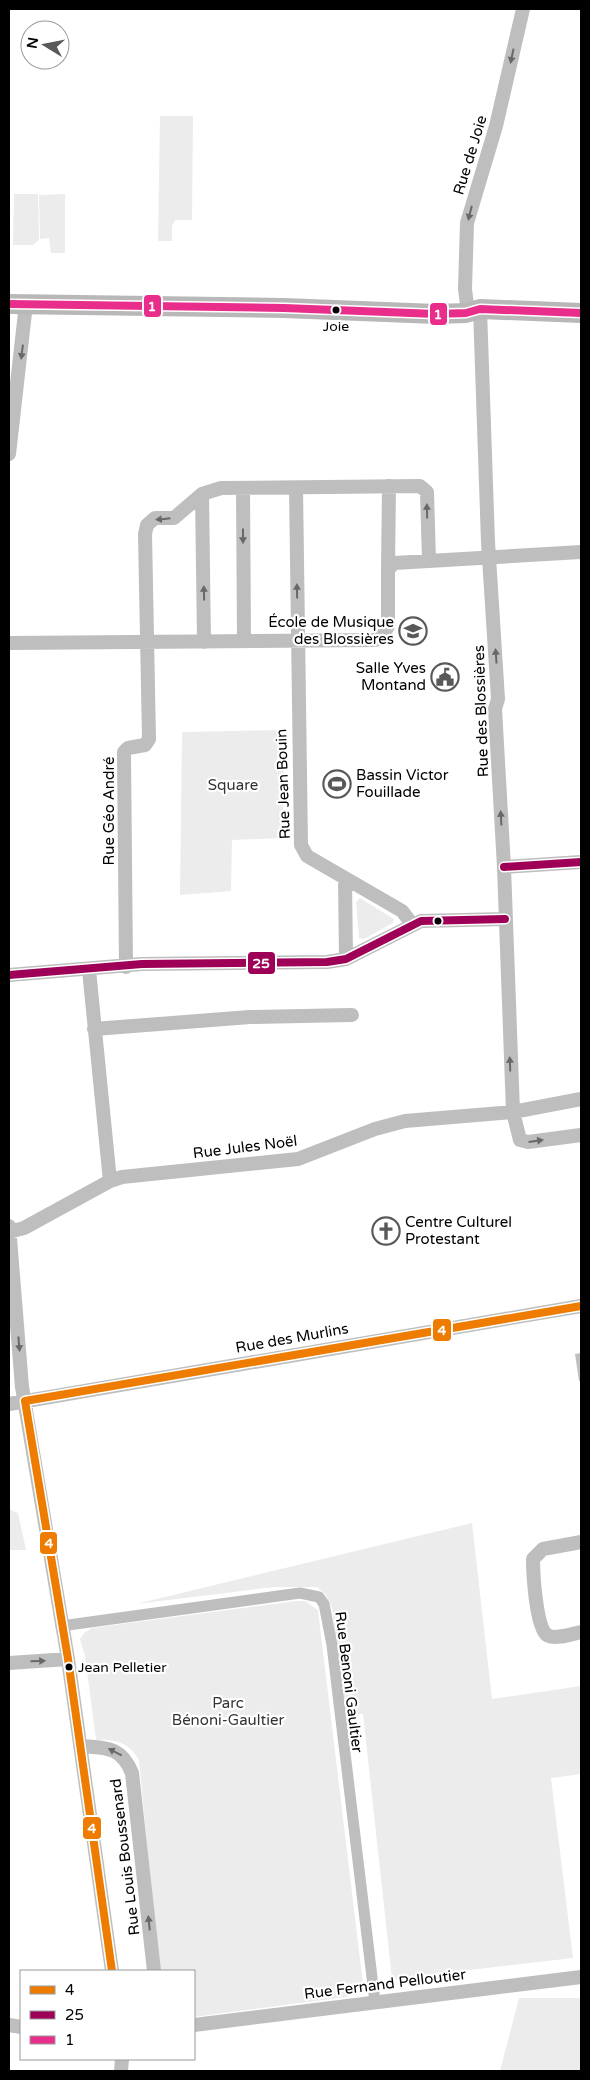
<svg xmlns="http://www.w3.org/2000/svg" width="590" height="2080" viewBox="0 0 590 2080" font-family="'Varela Round',sans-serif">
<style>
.green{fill:#ececec}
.water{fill:#bfbfbf}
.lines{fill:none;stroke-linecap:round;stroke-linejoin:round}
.pedestrian{stroke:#bebebe;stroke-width:11}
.minor{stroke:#bebebe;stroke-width:14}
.secondary{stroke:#b8b8b8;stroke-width:20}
.bus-1-casing{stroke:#fff;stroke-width:11}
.bus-2-casing{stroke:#fff;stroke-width:11}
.bus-3-casing{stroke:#fff;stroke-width:11}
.bus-1{stroke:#ee7c00;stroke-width:8}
.bus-2{stroke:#9f0057;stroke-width:8}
.bus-3{stroke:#e92d8b;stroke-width:8}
.oneway{fill:#686868}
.bus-dot{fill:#000;stroke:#fff;stroke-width:2}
.labels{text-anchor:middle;stroke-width:4.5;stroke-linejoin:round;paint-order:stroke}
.bus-label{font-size:14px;fill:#000;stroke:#fff}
.street-label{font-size:15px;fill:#000;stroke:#fff}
.poi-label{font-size:15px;fill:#000;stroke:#fff;text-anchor:end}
.park-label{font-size:15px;fill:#333;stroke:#fff}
.line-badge{stroke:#fff;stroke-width:2}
.badge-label{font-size:14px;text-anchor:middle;font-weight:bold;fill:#fff}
</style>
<rect width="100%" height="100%" fill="#fff"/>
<path class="green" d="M160,116H193L192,220H175L172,226V241H158Z
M14,194H38L39,240L33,245H13Z
M65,194V253H51L49,238L40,239L39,195Z
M284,730L283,838L232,840L231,891L180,895L182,732Z
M360,898L394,919L393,923L364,939L359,938L356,902Z
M9,1509L18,1513L26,1550H9Z
M472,1523L492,1699L581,1686V1774L551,1778L573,1958L392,1979L363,1714L345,1716L332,1608L326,1595L317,1587H275L136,1604Z
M296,1601H305L318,1610L363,1984L359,1992L346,1997L194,2017V1971H159L139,1760C129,1743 116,1739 96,1740L85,1656L80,1639L84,1633L92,1628Z
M519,1998H581V2071H500Z"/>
<path class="water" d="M581,1353V1381H579L575,1354Z"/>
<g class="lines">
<path class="pedestrian" d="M61,1626L300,1593L319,1597L324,1604L332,1645L375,2002"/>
<path class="minor" d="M480,309L488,542L498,699L495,709L504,867L513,1112L520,1140L528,1142L581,1135
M468,313L465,289L467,223L496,126L523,9
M9,454L26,304
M243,488L244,641
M296,488L301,845L307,856L402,911L412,924
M202,494L204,642
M388,570L389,486
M9,643L375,640L383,635L388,626V570L394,563L581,552
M504,867L581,862
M345,878L346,959
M126,967L124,752L128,748L145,745L149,739L145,534L147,525L155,518H174L202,494L221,488L420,486L427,492L429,560
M89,970L110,1181
M9,975L142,964L327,962L346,959L421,921L505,919
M94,1029L250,1017L352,1015
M9,1226L22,1387L68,1659L112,1971
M9,1232L24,1228L110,1181L122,1177L298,1159L375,1129L405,1121L513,1112L581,1099
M9,1404L581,1306
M581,1542L543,1549L533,1559C533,1573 536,1627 547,1635C555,1640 572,1634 581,1632
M9,1663L68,1659
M80,1746C106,1748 121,1746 132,1773L154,1971
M9,2025L21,2027
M194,2025L581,1977
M121,2071L122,2059"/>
<path class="secondary" d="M9,304L284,308L436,314L466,313L480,309L581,313"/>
<g class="bus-1-casing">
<path id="bus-1" d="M25,1401L68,1659L112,1971
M25,1401L581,1306"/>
</g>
<g class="bus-2-casing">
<path id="bus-2" d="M504,867L581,862
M9,975L142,964L327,962L346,959L421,921L505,919"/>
</g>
<g class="bus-3-casing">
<path id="bus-3" d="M9,304L284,308L436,314L466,313L480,309L581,313"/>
</g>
<use href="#bus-1" class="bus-1"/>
<use href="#bus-2" class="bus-2"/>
<use href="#bus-3" class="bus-3"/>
</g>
<defs><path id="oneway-solid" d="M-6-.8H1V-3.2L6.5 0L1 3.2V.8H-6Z" transform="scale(1.25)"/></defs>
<g class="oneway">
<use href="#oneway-solid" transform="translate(512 56) rotate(102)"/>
<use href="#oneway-solid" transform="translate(470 213) rotate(104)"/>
<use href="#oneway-solid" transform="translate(22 352) rotate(97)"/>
<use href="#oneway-solid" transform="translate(427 511) rotate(-91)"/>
<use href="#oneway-solid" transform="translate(163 519) rotate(174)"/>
<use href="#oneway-solid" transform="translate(243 536) rotate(90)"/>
<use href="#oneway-solid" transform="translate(297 591) rotate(-91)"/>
<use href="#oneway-solid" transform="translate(204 593) rotate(-91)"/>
<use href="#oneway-solid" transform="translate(496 656) rotate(-94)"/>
<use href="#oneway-solid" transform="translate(501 818) rotate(-93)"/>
<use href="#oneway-solid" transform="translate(510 1064) rotate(-92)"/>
<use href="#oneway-solid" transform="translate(536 1141) rotate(-8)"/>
<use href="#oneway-solid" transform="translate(19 1344) rotate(85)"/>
<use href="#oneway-solid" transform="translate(38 1661) rotate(-2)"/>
<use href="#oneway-solid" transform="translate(115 1752) rotate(-153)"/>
<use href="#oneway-solid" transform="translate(149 1923) rotate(-96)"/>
</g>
<defs>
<g id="school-ring" transform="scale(1.4375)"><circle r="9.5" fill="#fff" stroke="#595959" stroke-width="1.5"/><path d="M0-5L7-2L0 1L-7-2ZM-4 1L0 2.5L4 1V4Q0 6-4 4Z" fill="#595959"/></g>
<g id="civic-ring" transform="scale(1.4375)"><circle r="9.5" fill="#fff" stroke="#595959" stroke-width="1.5"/><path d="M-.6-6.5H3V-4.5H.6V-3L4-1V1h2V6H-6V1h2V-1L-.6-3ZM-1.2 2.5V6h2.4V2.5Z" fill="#595959"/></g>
<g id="stadium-ring" transform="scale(1.4375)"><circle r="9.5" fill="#fff" stroke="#595959" stroke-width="1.5"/><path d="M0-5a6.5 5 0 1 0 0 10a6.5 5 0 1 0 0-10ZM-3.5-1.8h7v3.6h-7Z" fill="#595959"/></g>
<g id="church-ring" transform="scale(1.4375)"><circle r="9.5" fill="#fff" stroke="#595959" stroke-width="1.5"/><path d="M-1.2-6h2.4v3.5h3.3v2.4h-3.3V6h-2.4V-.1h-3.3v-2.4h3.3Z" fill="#595959"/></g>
</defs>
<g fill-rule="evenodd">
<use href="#school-ring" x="413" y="631"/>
<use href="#civic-ring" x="445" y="677"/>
<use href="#stadium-ring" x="337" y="784"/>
<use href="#church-ring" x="386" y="1231"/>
</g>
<g class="bus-dot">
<circle cx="336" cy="310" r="4.5"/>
<circle cx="438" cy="921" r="4.5"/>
<circle cx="69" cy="1667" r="4.5"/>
</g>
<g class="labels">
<g class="bus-label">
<text x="336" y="331">Joie</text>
<text x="78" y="1672" text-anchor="start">Jean Pelletier</text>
</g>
<g class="street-label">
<text transform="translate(470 155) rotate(-73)" y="5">Rue de Joie</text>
<text transform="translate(481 711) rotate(-92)" y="5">Rue des Blossières</text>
<text transform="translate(283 784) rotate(-92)" y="5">Rue Jean Bouin</text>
<text transform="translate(109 811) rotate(-90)" y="5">Rue Géo André</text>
<text transform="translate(245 1147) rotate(-7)" y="5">Rue Jules Noël</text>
<text transform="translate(292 1338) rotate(-10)" y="5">Rue des Murlins</text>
<text transform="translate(349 1682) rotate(83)" y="5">Rue Benoni Gaultier</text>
<text transform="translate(125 1857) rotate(-97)" y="5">Rue Louis Boussenard</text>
<text transform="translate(385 1984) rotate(-7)" y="5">Rue Fernand Pelloutier</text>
</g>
<g class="poi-label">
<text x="394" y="627">École de Musique<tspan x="394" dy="17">des Blossières</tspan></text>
<text x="426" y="673">Salle Yves<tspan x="426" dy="17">Montand</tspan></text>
<text x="356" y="780" text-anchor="start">Bassin Victor<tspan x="356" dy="17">Fouillade</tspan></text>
<text x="405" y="1227" text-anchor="start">Centre Culturel<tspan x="405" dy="17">Protestant</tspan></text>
</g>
<g class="park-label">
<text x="233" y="790">Square</text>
<text x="228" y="1708">Parc<tspan x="228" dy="17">Bénoni-Gaultier</tspan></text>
</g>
</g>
<g class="line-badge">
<rect x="143" y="294" width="19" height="24" rx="5" fill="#e92d8b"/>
<rect x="429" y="302" width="19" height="24" rx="5" fill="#e92d8b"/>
<rect x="247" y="951" width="29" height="24" rx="5" fill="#9f0057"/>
<rect x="432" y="1318" width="20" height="24" rx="5" fill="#ee7c00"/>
<rect x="39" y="1531" width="19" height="24" rx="5" fill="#ee7c00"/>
<rect x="82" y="1816" width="20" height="24" rx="5" fill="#ee7c00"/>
</g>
<g class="badge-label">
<text x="152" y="311">1</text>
<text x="438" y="319">1</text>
<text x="261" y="968">25</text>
<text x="442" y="1335">4</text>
<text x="49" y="1548">4</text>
<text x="92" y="1833">4</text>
</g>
<rect width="590" height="2080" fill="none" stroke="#000000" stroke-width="20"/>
<rect x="20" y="1970" width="175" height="90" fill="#ffffff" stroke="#999999"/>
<rect x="30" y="1986" width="25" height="8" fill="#ee7c00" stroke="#999999"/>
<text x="65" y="1995" font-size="15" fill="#000000">4</text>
<rect x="30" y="2011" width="25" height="8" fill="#9f0057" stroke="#999999"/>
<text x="65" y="2020" font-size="15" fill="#000000">25</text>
<rect x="30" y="2036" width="25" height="8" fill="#e92d8b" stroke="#999999"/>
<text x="65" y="2045" font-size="15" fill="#000000">1</text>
<g transform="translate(45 45) rotate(280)"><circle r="24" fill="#ffffff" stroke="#999999"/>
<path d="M0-4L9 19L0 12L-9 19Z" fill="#595959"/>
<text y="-8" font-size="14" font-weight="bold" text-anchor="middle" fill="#000000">N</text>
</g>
</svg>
